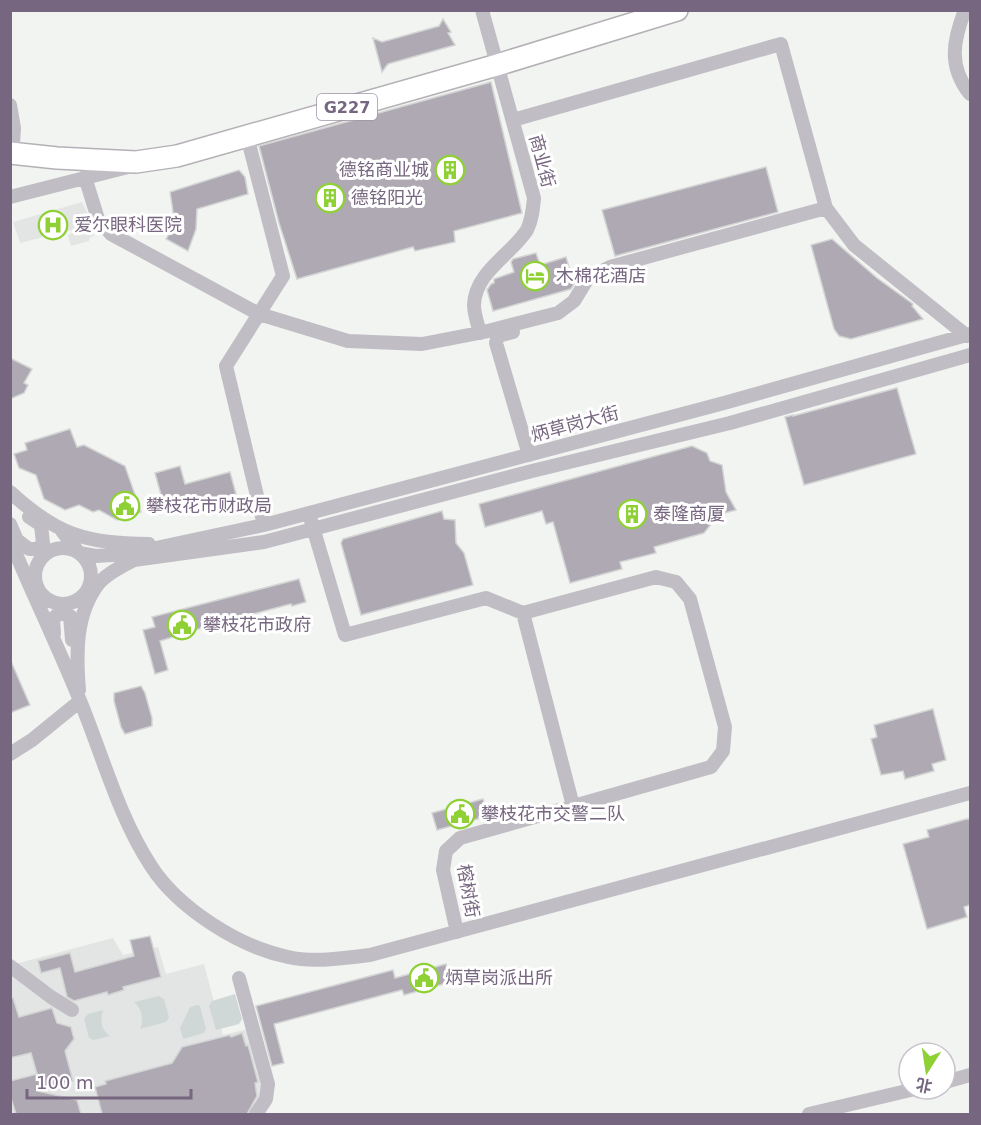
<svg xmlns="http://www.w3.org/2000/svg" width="981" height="1125" viewBox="0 0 981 1125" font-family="'DejaVu Sans','Noto Sans SC',sans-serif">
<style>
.built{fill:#e3e5e5}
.green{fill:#d0d8d7}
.building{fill:#afa9b4;stroke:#d3d5d4;stroke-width:1.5}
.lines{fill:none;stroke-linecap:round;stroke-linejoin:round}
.highway-casing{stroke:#b4b0b6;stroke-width:24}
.minor{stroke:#c1bdc4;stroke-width:14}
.highway{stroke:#fff;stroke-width:21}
.labels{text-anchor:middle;stroke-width:6;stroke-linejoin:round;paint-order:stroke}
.shield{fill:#fff;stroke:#9f94a5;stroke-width:1.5}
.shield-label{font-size:16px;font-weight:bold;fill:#76667f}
.street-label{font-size:18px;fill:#76667f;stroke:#fff}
.poi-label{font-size:18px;fill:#76667f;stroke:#fff;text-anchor:start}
</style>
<rect width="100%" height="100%" fill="#f1f4f1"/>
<path class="built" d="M82,202L88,214L94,236L90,237L89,241L71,246L68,235L72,233L71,230L20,243L13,222Z
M113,938L123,955L158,947L166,974L204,964L223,1035L248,1029L264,1090L250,1114H11V965Z"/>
<path class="green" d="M235,994L242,1019L239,1024L216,1030L209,1006L212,1001Z
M159,996L164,999L169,1017L166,1022L140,1029C144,1019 142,1009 134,1002Z
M197,1005L200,1006L206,1029L204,1033L183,1039L180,1028L190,1007Z
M103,1010C100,1020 101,1030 110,1036L94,1040L89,1038L84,1019L88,1014Z"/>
<path class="building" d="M443,19L451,32L448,33L455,45L388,64L382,72L373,38L382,42L439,26Z
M491,82L522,213L454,231L455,242L415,251L413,247L297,279L279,223L259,146Z
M766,167L778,212L615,256L602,210Z
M239,170L245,177L248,194L197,209L196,229L188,251L166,239L171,231L174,218L170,192Z
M832,239L877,278L913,304L912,306L923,319L851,339L839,336L834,329L811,245Z
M536,253L540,265L566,257L574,284L571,289L493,311L487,290L491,284L494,283V279L514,272L511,262L513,259Z
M10,358L32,369L24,383L28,385L24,393L10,399Z
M897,388L916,454L804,485L785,417L793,415V416Z
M70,429L77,447L84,445L125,466L141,512L117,520L99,510L93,512L79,505L65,510L44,499L36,475L19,468L14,454L27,450L25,443Z
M692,446L707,453L710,461L722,465L726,492L736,510L713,516L712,523L704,533L654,547L656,553L620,562L622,569L570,583L553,522L546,524L542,511L485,527L479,504Z
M180,466L185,484L230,472L236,494L166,513L155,473Z
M442,511L444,519L455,520L456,543L464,553L473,585L361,615L341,543L343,539Z
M299,579L306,602L292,606L291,604L245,616V618L173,635V637L160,641L168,670L155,674L143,630L155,627L152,617Z
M10,659L30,705L10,713Z
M141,686L145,693L152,718V726L125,734L121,727L114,701V693Z
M933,709L946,760L932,764L934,771L905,779L903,771L881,775L871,739L877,737L874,725Z
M483,799L488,816L437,830L432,813Z
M970,818V905L964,907L967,917L927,929L903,844L929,837L927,830Z
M150,936L161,977L123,987L124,990L108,995L107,992L74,1001L67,997L60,968L41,973L38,961L70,953L75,972L134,956L130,940Z
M446,964L451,982L404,995L402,990L274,1024L284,1063L272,1066L256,1006L393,970L395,978Z
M10,998H13L19,1017L52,1008L57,1023L71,1027L74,1039L65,1051L73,1081L38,1091L77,1100L81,1114H16L10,1095V1081L37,1074L31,1053L10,1058Z
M242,1033L246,1046L248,1045L258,1082L255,1083L257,1096L247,1114H102L95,1087L106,1084L105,1081L172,1063L182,1047L230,1035L231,1037Z"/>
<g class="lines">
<g class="highway-casing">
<path id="highway" d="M10,153L57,158L136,162L177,156L497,65L677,10"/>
</g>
<path class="minor" d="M965,10C953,41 948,66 970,94
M10,105L14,128L13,144
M513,120L781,44L826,208L854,245L967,336
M247,136L283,276L226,366L264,525
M85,177L98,219L111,234L259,314L348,341L422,344L484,332L558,313L574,301L588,278L610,267L826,208
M10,197L128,167
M513,332L498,336L496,343L529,455
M480,333C478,325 474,314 474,305C475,272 511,255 527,230C532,220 533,209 534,198L482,10
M10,492C58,536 86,543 149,544
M309,514L345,635L486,598L523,613L656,577L676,582L690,599L725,727L723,751L711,767L460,838L446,851L443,870L457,932
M10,524L20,547
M62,531L79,553L96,556L128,554L264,525L724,403L970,334
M10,540C33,595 59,648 81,703C103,757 119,817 151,866C178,908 239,947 288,957C314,963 344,958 370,955L970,793
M17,540L29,549H38L43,543L41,525L29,517
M35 576a28 28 0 1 1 56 0a28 28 0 1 1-56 0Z
M523,613L573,806
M54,634L53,619L60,612L70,616L72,640
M79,690C76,654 75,614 99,583C108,573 122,566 134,560L264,542L532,471L730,423L970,355
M10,754L32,740L80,701
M10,966L51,997L72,1010
M239,978L268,1084L266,1099L256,1114
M945,1082L970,1075
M809,1114L915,1089"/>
<use href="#highway" class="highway"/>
</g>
<defs>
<g id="building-ring" transform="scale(1.5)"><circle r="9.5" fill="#fff" stroke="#8fd034" stroke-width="1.5"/><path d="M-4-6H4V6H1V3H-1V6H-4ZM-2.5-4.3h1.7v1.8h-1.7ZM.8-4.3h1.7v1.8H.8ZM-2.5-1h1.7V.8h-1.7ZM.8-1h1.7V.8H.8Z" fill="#8fd034"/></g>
<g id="hospital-ring" transform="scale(1.5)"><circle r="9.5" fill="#fff" stroke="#8fd034" stroke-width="1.5"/><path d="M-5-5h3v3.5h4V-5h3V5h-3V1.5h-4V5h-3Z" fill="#8fd034"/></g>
<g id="hotel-ring" transform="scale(1.5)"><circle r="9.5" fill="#fff" stroke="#8fd034" stroke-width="1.5"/><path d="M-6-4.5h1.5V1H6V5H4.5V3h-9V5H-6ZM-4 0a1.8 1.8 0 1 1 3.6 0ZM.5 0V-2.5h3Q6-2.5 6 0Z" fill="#8fd034"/></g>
<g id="civic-ring" transform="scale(1.5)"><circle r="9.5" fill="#fff" stroke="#8fd034" stroke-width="1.5"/><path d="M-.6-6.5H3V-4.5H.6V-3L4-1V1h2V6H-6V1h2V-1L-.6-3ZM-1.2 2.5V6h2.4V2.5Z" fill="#8fd034"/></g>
</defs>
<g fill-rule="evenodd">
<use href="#building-ring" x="450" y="170"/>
<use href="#building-ring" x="330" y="198"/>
<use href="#hospital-ring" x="53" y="225"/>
<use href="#hotel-ring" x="535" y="276"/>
<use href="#civic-ring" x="125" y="506"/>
<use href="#building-ring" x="632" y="514"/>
<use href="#civic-ring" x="182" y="625"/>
<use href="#civic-ring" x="460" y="814"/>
<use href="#civic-ring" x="424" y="978"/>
</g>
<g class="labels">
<rect class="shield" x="317" y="94" width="60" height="26" rx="4.5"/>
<g class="shield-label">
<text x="347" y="113">G227</text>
</g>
<g class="street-label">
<text transform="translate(542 161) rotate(75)" y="6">商业街</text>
<text transform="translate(575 424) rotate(-15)" y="6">炳草岗大街</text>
<text transform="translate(468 891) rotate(80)" y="6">榕树街</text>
</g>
<g class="poi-label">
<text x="429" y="176" text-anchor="end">德铭商业城</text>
<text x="351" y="204">德铭阳光</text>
<text x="74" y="231">爱尔眼科医院</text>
<text x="556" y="282">木棉花酒店</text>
<text x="146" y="512">攀枝花市财政局</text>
<text x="653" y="520">泰隆商厦</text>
<text x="203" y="631">攀枝花市政府</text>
<text x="481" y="820">攀枝花市交警二队</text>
<text x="445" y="984">炳草岗派出所</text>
</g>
</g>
<rect width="981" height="1125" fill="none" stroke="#76667f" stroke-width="24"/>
<g transform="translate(927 1071) rotate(192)"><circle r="28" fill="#ffffff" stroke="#c8c2cc" stroke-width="1.5"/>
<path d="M0-4.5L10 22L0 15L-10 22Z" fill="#8fd034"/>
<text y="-9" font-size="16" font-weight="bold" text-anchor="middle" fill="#76667f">北</text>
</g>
<path d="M27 1089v9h164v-9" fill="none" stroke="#76667f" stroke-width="3"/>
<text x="36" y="1089" font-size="18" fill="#76667f" stroke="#ffffff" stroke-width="4.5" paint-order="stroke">100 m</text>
</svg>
